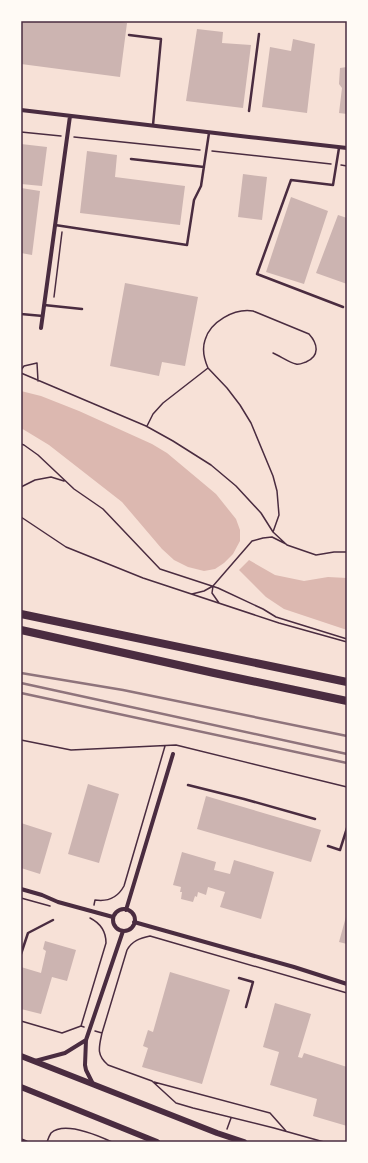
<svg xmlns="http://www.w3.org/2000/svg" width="368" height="1163" viewBox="0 0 368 1163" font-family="'PT Serif',serif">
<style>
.water{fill:#dcb8b0}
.building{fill:#ccb4b1}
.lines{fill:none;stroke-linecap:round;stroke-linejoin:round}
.path{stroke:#4a2c40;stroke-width:1.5}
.service{stroke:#4a2c40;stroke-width:2.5}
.minor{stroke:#4a2c40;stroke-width:4}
.tertiary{stroke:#4a2c40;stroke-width:6}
.trunk{stroke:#4a2c40;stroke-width:8}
.rail{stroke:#8f747c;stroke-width:2.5}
.neatline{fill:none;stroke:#4a2c40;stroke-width:1.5}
</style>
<rect width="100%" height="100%" fill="#f7e1d7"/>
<path class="water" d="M21,391L41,396L79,411L152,444L167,453L216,494L236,519L240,530V541L233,554L224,563L215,569L204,571L188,567L174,560L162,549L122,502L49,445L21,428Z
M249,560L275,575L304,581L328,577L347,578V630L284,609L266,597L239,570Z"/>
<path class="building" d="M21,21H115L127,23L120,77L21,64Z
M197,29L223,32L222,43L251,45L243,108L186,101Z
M293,39L315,44L307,113L262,107L270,47L291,51Z
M347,67V114L339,113L342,88L339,84L340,68Z
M21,144L47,147L42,186L21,184Z
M87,151L117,155L115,177L185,186L180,225L80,213Z
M243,174L267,177L262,220L238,217Z
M21,188L40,191L32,255L21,253Z
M291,197L328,211L304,284L266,272Z
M338,215L347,218V284L316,273Z
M125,283L198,297L185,366L162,362L159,376L110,366Z
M88,784L119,794L99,863L68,854Z
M206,796L321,830L311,862L197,829Z
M21,823L52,833L40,874L21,868Z
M182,852L216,862L214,870L230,874L234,860L274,872L261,919L220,907L225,892L208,887L206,895L198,892L197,897L195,896L193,902L181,899L182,892H180L181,887L173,885Z
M347,913V944L339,942Z
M45,941L76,950L67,981L52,977L41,1014L21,1009V967L41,973L46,951L43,949Z
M170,972L230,990L202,1084L142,1067L148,1048L143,1046L148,1030L153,1032Z
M275,1003L311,1014L298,1057L302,1058L304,1053L347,1067V1126L313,1116L317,1099L270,1085L279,1052L263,1047Z"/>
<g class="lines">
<path class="path" d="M21,132L61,136
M74,137L200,150
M212,151L331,164
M341,165L347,166
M54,297L62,232
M208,368C204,359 202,349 205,340C210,322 234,308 253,311L309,334C318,344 320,356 306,362C303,363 299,365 296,364C290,363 280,356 273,353
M21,370L24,366L37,363L38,381
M21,373L146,426L173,441L211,465L236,486L261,513L273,532L287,545L316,555L334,552H347
M147,426L153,414L163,403L208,368L227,388L240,405L251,423L273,476L277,491L279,515L273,532
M21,444L24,445L38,455L74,489L103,509L160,569L218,588L263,609L276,617L347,639
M21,487L35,480L51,477L64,481
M21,517L66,547L143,578L279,623L347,642
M192,594L204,591L213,586
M219,603L212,593L213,586L252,541L263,538L272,537L286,544
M21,740L71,750L176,745L347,787
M21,898L50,906
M94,905L95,900C108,902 118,897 124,886L165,746
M21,1021L62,1033L81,1026L84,1027
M81,1026L106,943C106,931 100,923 90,918
M95,1031L102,1033C99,1047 96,1055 108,1065L152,1081L176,1103L193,1108L274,1128L324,1142
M102,1033L127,950C132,941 140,938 150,936L347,993
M154,1082L270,1113L286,1131
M227,1129L231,1118
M47,1142C48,1139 49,1136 51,1133C64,1121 99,1136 112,1142"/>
<path class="service" d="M129,35L161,39L153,125
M249,111L259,34
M339,148L333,185L291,180L257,274L343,307
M131,159L204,167
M55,225L187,245L194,200L201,186L209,133
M44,305L82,309
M21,314L43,316
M188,785L244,799L315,819
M328,846L340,850L347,828
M21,954L28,933L53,920
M239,978L253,982L246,1007"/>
<path class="minor" d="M21,110L249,137L347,148
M41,328L70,116
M21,889L42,895L58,902L113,917
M113 920a11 11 0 1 1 22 0a11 11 0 1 1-22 0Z
M126,910L173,754
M134,922L294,967L347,984
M35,1061L65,1053L86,1040
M93,1084L86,1070L85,1065L86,1040L123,931
M21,1140L26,1142"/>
<path class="tertiary" d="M21,1056L217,1133L244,1142
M21,1087L157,1142"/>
<path class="trunk" d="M21,614L347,682
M21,630L214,673L347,701"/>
<path class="rail" d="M21,673L123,690L347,736
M21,683L347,754
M21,693L347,763"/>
</g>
<rect width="368" height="1163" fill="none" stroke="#fffaf5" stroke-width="44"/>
<rect x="22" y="22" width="324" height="1119" class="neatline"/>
</svg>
